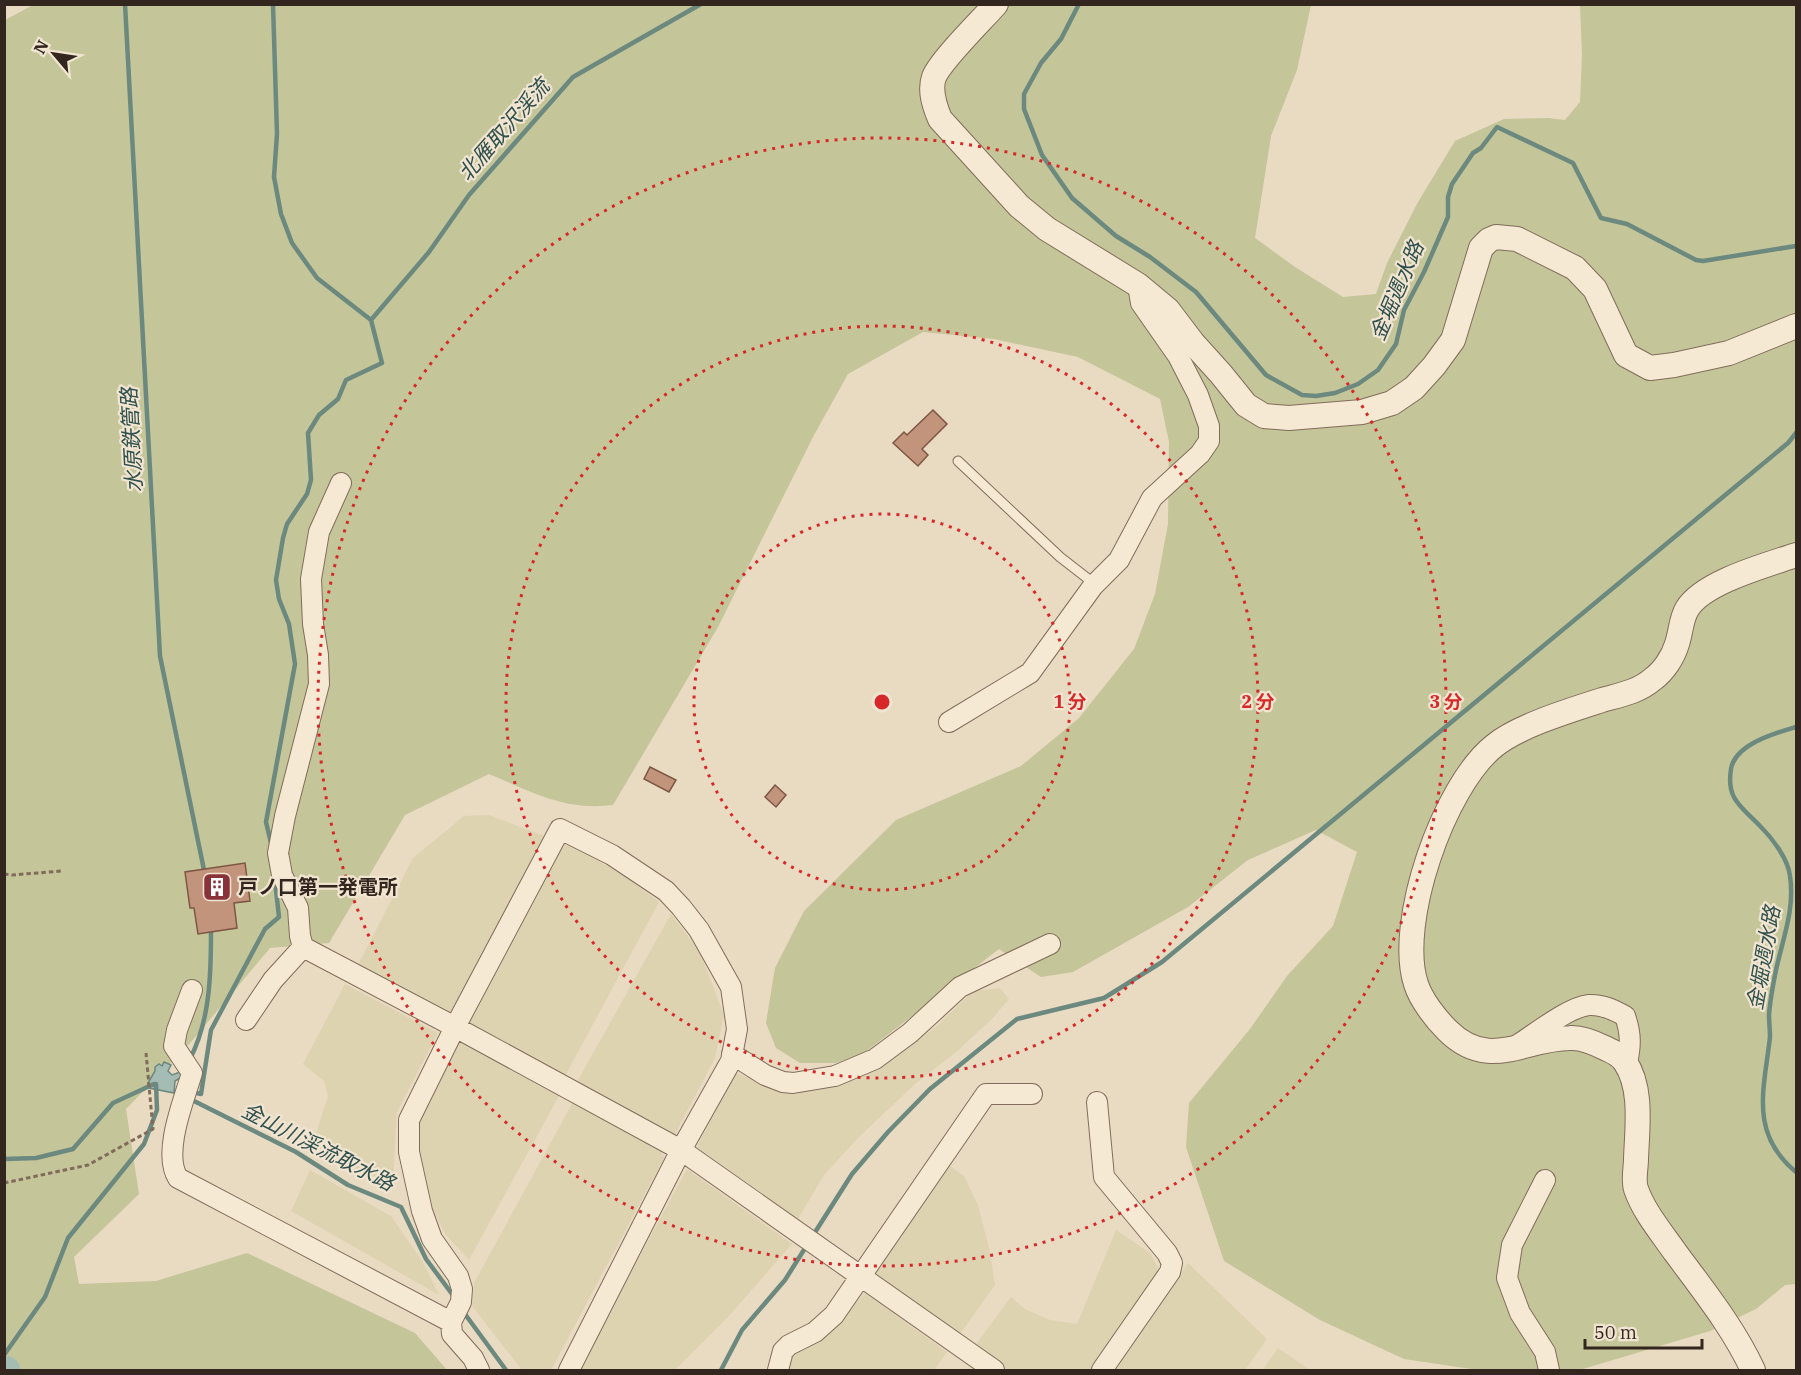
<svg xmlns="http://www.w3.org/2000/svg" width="1801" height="1375" viewBox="0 0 1801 1375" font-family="'IBM Plex Serif','Noto Sans JP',serif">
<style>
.farmland{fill:#ddd3b1}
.green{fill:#c4c598}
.water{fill:#a4bcb3;stroke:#6c897f;stroke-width:1.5}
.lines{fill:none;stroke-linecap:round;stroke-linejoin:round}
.stream{stroke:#6c897f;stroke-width:4.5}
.river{stroke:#a4bcb3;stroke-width:28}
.building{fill:#c3947c;stroke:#7d5644;stroke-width:1.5}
.service-casing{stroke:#816c5b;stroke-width:11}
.minor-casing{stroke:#816c5b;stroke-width:22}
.tertiary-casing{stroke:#816c5b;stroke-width:26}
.path{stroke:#816c5b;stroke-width:3;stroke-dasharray:4.5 3;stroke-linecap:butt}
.service{stroke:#f5e9d4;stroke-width:9}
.minor{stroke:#f5e9d4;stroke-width:20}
.tertiary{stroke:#f5e9d4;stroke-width:24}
.ring{fill:none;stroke:#d62828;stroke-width:3;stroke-dasharray:3 6}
.labels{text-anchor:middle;stroke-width:4.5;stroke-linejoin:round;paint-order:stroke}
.poi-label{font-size:20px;font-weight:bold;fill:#32261e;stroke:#f1e5d1;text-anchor:start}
.water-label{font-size:21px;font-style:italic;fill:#2f504c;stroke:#f1e5d1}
.centre{fill:#d62828;stroke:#f1e5d1;stroke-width:3}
.ring-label{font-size:18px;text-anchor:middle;font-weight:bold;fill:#d62828;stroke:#f1e5d1;stroke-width:4.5;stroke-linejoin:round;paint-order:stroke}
</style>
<rect width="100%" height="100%" fill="#e9dac2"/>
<path class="farmland" d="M489,815L547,837L452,1016L358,965L413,858L464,816Z
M564,840L629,879L659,902L565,1076L467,1025Z
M671,914L700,952L724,1015L715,1058L674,1136L577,1082Z
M345,984L438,1033L397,1112L393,1184L341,1163L313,1143L328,1096L324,1081L303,1064Z
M1000,988L1009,999L992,1019L956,1052L915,1084L857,1139L824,1175L798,1219L697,1147L735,1072L780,1091L820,1090L867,1074L936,1027L973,991Z
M458,1041L560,1094L469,1260L446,1235L431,1207L419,1157V1125L424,1110Z
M573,1102L659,1147L664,1158L551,1370H522L472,1306L474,1283Z
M947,1164L964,1176L978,1205L990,1252L995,1285L960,1334L872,1274Z
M687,1169L792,1244L728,1317L675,1370H578Z
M310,1170L391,1216L424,1264L439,1295L291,1211Z
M1116,1230L1150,1253L1159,1270L1090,1370H1009L974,1347L1011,1297L1025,1309L1050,1320L1077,1324Z
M1188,1263L1267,1339L1245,1370H1115Z
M865,1293L947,1352L934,1370H784L790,1353L837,1323Z
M1278,1348L1310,1370H1263Z"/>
<path class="green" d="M35,4L1311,5L1297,70L1271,136L1255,238L1295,267L1343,297L1376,294L1387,263L1418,202L1455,141L1504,119L1548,118L1565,120L1580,102L1582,55L1580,5H1796V1284L1785,1285L1756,1309L1710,1331L1583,1369L1478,1370L1404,1359L1320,1320L1224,1261L1186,1147L1189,1103L1250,1029L1287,976L1333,926L1357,852L1316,830L1248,860L1188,907L1073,972L1041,977L999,949L864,1053L836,1063H800L776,1048L766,1023L775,968L804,911L896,820L1021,766L1079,718L1134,649L1155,594L1168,524L1169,442L1160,399L1078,357L994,339L923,332L848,374L814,435L718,627L613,805C565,811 532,792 489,774L405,815L329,943L270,948L191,1042L126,1109L139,1194L74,1257L79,1284L156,1281L247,1253L415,1333L447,1370H5V20Z"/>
<path class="water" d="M164,1062L171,1065L168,1071L172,1075L183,1071L185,1075L175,1081L174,1093L149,1088L148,1083L155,1071V1067L159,1064L162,1066Z"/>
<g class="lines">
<path class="stream" d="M125,4L160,656L204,870
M1079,4L1061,39L1041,63L1024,94V109L1042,155L1072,198L1116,236L1150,257L1196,292L1266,375L1302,395L1316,396L1335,393L1358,384L1378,370L1396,344L1404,310L1424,272L1448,217V197L1452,184L1473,153L1481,148L1497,127L1573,163L1601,218L1627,224L1696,260L1703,261L1796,246
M371,320L429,252L469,195L573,77L701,4
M1796,727C1776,733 1735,744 1731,769C1726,800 1742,807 1760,826C1773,839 1788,859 1790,876C1795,909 1783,938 1776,970C1773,985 1770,1000 1769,1015C1769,1022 1770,1030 1770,1037C1764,1090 1749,1133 1796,1172
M271,843L266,822L295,664L289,624L279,599L276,580L283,538L287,524L307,494L311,480L308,433L319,415L338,399L346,380L382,363L371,320L317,278L292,243L281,214L274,177L277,134L273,4
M190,1059C210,1020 211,975 211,932
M192,1092L201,1094L211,1030L265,929L279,917L275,881
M188,1098L296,1152L348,1185L401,1207L426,1259L455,1298
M4,1159L36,1158L73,1149L113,1103L154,1084
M812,1237L852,1174L888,1132L930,1089L1017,1019L1104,998L1162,962L1788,443L1796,433
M462,1310L506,1370
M4,1355L45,1297L68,1238L144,1144L157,1110L156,1084
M721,1370L742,1330L785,1280L807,1245"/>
<path class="river" d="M4,1370H6"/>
</g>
<path class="building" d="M933,410L947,424L922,449L928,455L918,466L893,443L904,432L907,435Z
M650,767L676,780L669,792L644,779Z
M775,785L786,795L776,807L765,797Z
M245,863L250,901L234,903L237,928L198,934L194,908H190L185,872Z"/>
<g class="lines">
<g class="service-casing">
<path id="service" d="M958,461L1060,557L1087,578L1093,586"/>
</g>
<g class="minor-casing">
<path id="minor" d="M949,722L1030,673L1093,586L1119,560L1152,498L1200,454L1209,441V426L1198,395L1178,356L1141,303L1138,285
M303,947L455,1027L681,1150L994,1370
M192,990L177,1030L174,1046L192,1073C184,1100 162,1153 178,1178L451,1322
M246,1020L273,980L303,947L300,936L298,908L282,875L278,853L285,816L319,684L318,655L313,624L311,579L319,532L341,483
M1519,1044C1536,1033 1569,1007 1589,1005C1602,1004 1614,1010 1625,1016C1631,1033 1631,1046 1627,1063
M732,1054L765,1075L783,1082L793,1083L835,1076L875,1059L910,1033L960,987L1050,944
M1097,1102L1104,1177L1167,1253L1172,1263L1170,1272L1102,1370
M1545,1180L1512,1245L1507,1278L1520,1313L1545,1352L1549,1370
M479,1370L473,1358L452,1334L451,1322L461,1302L462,1289L458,1276L432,1239L422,1211L409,1152V1120L455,1027L560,829L612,855L666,891L681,907L699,930L731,987L737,1029L731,1061L681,1150L569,1370
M778,1370L783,1351L789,1345L815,1332L834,1315L986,1094H1032"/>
</g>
<g class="tertiary-casing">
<path id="tertiary" d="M996,4C982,20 941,60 934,77C929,91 935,107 940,119L1019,206L1047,229L1138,285L1168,310L1193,343L1221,374L1246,405L1264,416L1289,418L1362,412L1392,403L1414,388L1434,366L1453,340L1481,248L1489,240L1496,237L1517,239L1575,268L1595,289L1626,355L1650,368L1674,365L1729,353L1796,326
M1753,1370C1733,1327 1703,1290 1675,1252C1661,1232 1644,1212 1636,1189C1633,1180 1636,1168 1636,1159C1637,1129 1643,1088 1625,1062C1620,1054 1613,1052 1605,1048C1595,1043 1581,1037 1570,1038C1524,1038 1489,1072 1447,1030C1436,1019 1421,1000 1416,984C1396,923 1444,786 1494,746C1518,726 1571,710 1602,700C1620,695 1638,692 1653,679C1664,671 1673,657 1677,644C1681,632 1681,619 1687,609C1703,582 1767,565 1796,555"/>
</g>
<path class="path" d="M4,874L12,875L62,871
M4,1183L88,1165L153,1129L146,1053"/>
<use href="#service" class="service"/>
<use href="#minor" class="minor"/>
<use href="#tertiary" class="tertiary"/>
</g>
<g class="ring">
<circle cx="882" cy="702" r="188"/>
<circle cx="882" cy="702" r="376"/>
<circle cx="882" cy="702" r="564"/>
</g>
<defs>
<g id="building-square" transform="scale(1.5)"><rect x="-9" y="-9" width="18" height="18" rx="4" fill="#893239" stroke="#f1e5d1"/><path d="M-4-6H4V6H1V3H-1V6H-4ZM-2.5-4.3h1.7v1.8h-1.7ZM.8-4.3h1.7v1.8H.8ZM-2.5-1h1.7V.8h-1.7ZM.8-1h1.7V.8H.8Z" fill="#fff"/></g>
</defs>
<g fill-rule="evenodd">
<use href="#building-square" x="217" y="887"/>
</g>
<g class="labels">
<g class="poi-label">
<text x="238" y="894">戸ノ口第一発電所</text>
</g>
<g class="water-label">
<text transform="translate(504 130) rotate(-49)" y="7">北雁取沢渓流</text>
<text transform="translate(1397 291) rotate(-67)" y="7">金堀週水路</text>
<text transform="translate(132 440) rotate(-93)" y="7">水原鉄管路</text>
<text transform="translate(1764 958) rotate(-80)" y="7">金堀週水路</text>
<text transform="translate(318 1147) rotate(27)" y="7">金山川渓流取水路</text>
</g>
</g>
<circle cx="882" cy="702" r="9" class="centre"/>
<g class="ring-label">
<text x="1070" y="708">1 分</text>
<text x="1258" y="708">2 分</text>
<text x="1446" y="708">3 分</text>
</g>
<rect width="1801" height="1375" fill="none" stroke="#32261e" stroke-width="12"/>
<g transform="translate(54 54) rotate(299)" stroke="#f1e5d1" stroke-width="4.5" paint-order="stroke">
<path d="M0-4.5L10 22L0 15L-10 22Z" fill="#32261e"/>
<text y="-9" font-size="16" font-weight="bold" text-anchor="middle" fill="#32261e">N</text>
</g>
<path d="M1585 1339v9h117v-9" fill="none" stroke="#32261e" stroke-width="3"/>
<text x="1594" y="1339" font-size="18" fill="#32261e" stroke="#f1e5d1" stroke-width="4.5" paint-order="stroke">50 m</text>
</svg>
